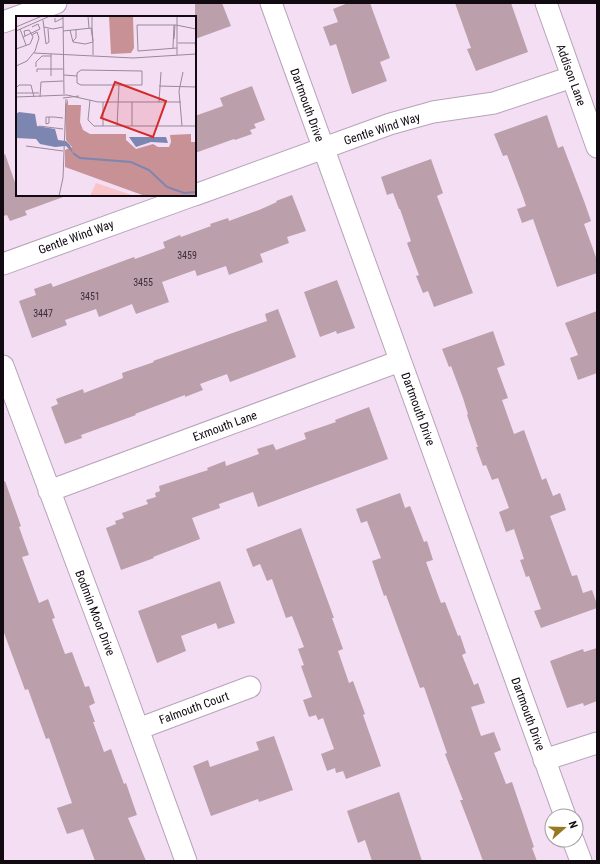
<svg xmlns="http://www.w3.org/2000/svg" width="600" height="864" viewBox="0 0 600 864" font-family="'Roboto Condensed',sans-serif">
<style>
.building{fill:#bb9fab}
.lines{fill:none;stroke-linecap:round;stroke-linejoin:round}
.minor-casing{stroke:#b7a3b8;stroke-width:23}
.minor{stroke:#fff;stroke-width:21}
.labels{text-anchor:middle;stroke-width:3.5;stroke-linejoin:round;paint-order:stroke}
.number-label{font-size:10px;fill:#3c2f38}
.street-label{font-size:12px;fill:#110a11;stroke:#fff}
.inset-river{fill:none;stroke:#7d85b1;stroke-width:2}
.inset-road{fill:none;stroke:#998999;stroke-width:1}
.view{fill:#d62828;fill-opacity:0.15;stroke:#d62828;stroke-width:2}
.inset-edge{fill:none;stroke:#110a11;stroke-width:2}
</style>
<rect width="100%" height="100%" fill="#f4def4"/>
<path class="building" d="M195,3H222L231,26L195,39Z
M348,3H370L390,58L380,62L387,81L352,94L336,44L330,46L323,27L338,22L333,9Z
M455,3H511L528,52L476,71L467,49L471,48Z
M252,86L265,120L254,124L256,128L250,130L252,134L235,140L234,139L195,153V116L223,106L220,98Z
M547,115L558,148L563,146L584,201L591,221L584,224L597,260V273L557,287L533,219L522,223L517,209L526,206L523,197L507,155L503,156L494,134Z
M5,154L17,188V195H63V197L25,211L27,215L10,221L7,215L3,216V155Z
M431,159L443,193L437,196L473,293L434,307L428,291L423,293L416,276L419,275L407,243L411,241L400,209H399L393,193L387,195L381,177Z
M292,195L306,231L287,237L289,243L260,254L263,262L229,275L226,266L197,276L195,270L162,282L169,302L136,314L132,304L99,317L96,309L65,320L67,325L32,338L19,301L36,295L34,289L51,283L53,287L134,257L135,259L165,248L163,242L180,235L181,237L211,226L210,224L228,218L229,221L259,210L277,202L276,201Z
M337,280L355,328L337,334L336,331L320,337L304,292Z
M278,309L296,357L230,382L227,374L200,384L203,390L185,397V395L135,414L136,415L81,435L82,438L65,444L51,407L58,404L56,399L83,389L84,393L123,378L122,373L154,362L153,361L267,321L265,314Z
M597,311V373L578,380L570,358L578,355L565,323Z
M493,331L505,365L497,368L508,398L502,400L514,434L524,430L542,480L546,478L553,496L560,493L566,510L550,516L572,576L577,575L583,593L592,590L597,604V608L541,628L534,611L541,609L529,576L526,577L520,560L524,559L514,529L506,532L499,512L509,508L498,478L492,480L486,465L483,466L476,447H478L467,415L468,414L463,398L451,366L449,367L442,349Z
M369,407L388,459L258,507L253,492L219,504L220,508L192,518L200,539L153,557L154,558L121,570L106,528L116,524L115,521L124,518L122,513L148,504L146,500L156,497L155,493L160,491L159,486L208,470L207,468L225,461L226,466L259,454L257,449L273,444L276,450L306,439L304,433L336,422L335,420Z
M5,481L21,526L19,527L29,555L22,557L39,603L48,599L55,618L52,619L65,654L72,652L85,687L89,686L95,703L89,706L95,722H93L104,752L111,749L124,784L126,783L137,815L128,818L146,861H95L83,829L67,834L57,808L72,803L49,738L46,739L28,689L25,690L3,630V482Z
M400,493L405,508L410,506L424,542L427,541L433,560L426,562L441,603L445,602L458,636L460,635L466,653L462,655L474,685L478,683L485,703L471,707L481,736L494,732L501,750L494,753L506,784L512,782L534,847L532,848L537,861H483L470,826L460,800H463L445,754L447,753L424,687L420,688L386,595L384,596L372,561L381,558L367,521L361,523L356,509Z
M301,528L334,618H332L343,649L338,651L349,683L353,681L365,714L363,715L381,766L346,779L343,771L336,773L335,768L327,771L321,754L334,749L323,718L318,720L316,715L309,717L303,700L312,697L301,666L304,665L298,649L304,647L292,616L286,618L272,579L267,581L260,564L253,567L246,549Z
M220,581L235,623L218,629L216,623L181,636L186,651L157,663L138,611Z
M597,648V701L584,706L583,703L567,708L550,661L583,649L584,652Z
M274,736L293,790L259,802L258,799L211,816L193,766L208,760L210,767L259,750L256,742Z
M399,792L422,861H372L365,840L358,843L347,811Z"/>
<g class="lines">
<g class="minor-casing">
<path id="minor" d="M271,3L565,816
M546,3L597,147
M3,22L56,3
M195,195L390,124L433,112L494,103L572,77
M3,264L194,195
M3,366L113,660L186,861
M49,491L400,361
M138,729L250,687
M544,760L597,743
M573,840L581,861"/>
</g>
<use href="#minor" class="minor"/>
</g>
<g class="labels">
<g class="number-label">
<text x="187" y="259">3459</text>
<text x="143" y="286">3455</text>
<text x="90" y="300">3451</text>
<text x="43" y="317">3447</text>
</g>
<g class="street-label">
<text transform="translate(571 75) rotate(70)" y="4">Addison Lane</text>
<text transform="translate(307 105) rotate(70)" y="4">Dartmouth Drive</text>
<text transform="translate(382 129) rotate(-18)" y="4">Gentle Wind Way</text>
<text transform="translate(76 237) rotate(-20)" y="4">Gentle Wind Way</text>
<text transform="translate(418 409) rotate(70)" y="4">Dartmouth Drive</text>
<text transform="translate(225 426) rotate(-20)" y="4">Exmouth Lane</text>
<text transform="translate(95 613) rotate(69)" y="4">Bodmin Moor Drive</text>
<text transform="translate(194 708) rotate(-20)" y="4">Falmouth Court</text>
<text transform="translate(528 714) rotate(70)" y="4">Dartmouth Drive</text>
</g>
</g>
<g transform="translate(16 16)">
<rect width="180" height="180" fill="#f4def4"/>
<path d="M80,167L107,176L118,180H74Z" fill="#f8c4c7"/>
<path d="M93,0H117L118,32L115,37L95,38ZM52,83V89H65L64,106L67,114L74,118H110V124L120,133L137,128L142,131H153L155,126L154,119L175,118V126H180V180H129L49,151V134L56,131L50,124L49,90Z" fill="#c79195"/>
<path d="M3,96L19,98L21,110L39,113L42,124L50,125L54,129L57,137L50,130L39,131L24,128L20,123L0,122V98ZM113,121H150L152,127L135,126L120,131Z" fill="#7d85b1"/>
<path class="inset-river" d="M57,137L64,142L115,146L133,154L151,171L168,177L180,176"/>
<path class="inset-road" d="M47,0L48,78M72,0L73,12M161,0V39M39,2V6L47,2M27,4L30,28L33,26L32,13M0,11L26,0M28,11L37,13L47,11M75,12L77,25M4,13L10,29M54,14L57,26L69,28L77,26L76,12M0,15L34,0M47,15L76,12V0M7,21L24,13L22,8L16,11M158,23L159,9M57,25L60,22V13M77,26V39M162,27H179L180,32M157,32L158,9M161,32L122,35L121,9H160L180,13M0,33L14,28L17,21L13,14L8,15L9,20M18,37L117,42L180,38M0,50L11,45L19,35L23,22L21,16L16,19M20,51V46L26,40H35M21,56V53H47M48,59L61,60M35,60V38M126,69H65L61,67V57L65,54L126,55M126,69V55M143,70L180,71M0,72L3,69H15L18,81M0,77H23M0,78V81L51,79M51,79L82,86H165M24,81L25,66L47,65M47,82L63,80M74,84L72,104L78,110H180M116,86V110M143,86L145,56M33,101V107L30,108V101H38L47,102M23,110L47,113M87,110V86M101,110L103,69M166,110L163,75L167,56M10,130L47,135M43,180L47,162L50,83"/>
<path class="view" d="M99,66L150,85L137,121L85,102Z"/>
<rect width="180" height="180" class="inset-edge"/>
</g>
<rect width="600" height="864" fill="none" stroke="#110a11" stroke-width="8"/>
<g transform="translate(564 828) rotate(70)"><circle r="19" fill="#ffffff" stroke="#a09da0"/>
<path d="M0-3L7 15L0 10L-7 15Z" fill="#987821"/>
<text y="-6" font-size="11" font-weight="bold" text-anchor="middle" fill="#110a11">N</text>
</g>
</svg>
